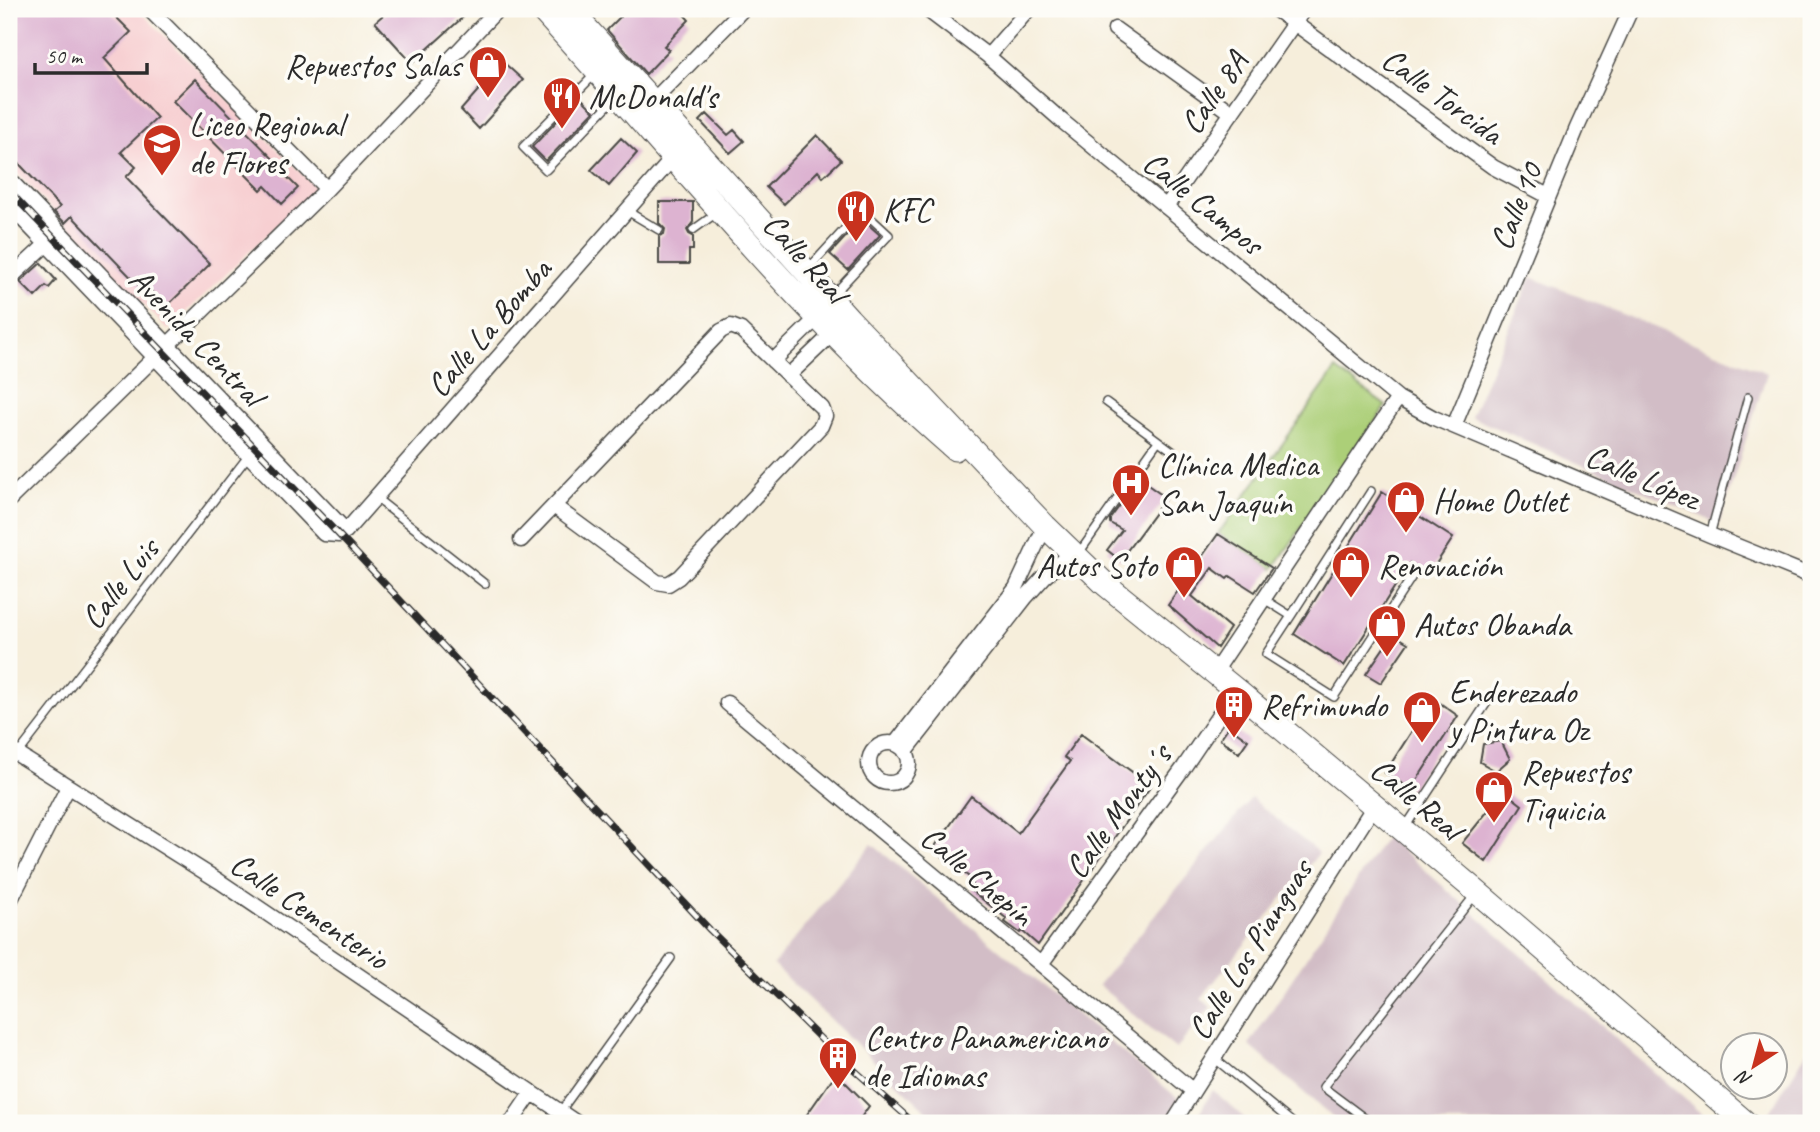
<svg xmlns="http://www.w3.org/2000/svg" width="1820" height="1132" viewBox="0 0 1820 1132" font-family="Caveat,sans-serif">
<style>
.built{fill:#f7cfd1}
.industrial{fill:#d2bdc6}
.green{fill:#accf78;stroke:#6c7d52;stroke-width:2}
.building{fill:#ddb3d1}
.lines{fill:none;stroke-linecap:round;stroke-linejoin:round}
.service-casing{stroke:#494845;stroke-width:10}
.minor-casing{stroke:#494845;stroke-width:17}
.primary-casing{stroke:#494845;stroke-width:25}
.service{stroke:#fff;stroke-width:7}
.minor{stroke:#fff;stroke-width:14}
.primary{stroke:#fff;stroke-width:23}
.rail-casing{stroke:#2b2b2b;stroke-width:7}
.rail{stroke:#fdfcf7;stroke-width:4.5;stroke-dasharray:13;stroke-linecap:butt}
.labels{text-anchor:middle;stroke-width:7;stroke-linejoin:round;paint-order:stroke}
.poi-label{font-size:33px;fill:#2b2b2b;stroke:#fdfcf7;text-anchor:start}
.street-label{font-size:33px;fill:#2b2b2b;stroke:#fdfcf7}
</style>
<rect width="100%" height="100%" fill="#fdfcf7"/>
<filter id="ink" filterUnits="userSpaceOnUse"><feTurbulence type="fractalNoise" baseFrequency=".0143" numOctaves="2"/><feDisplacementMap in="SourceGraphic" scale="14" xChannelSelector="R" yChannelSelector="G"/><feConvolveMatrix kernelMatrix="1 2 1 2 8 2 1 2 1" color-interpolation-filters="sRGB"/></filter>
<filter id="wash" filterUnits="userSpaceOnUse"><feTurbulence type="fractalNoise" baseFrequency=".00686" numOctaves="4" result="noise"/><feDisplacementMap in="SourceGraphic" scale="28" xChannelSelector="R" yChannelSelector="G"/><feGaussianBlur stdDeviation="1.57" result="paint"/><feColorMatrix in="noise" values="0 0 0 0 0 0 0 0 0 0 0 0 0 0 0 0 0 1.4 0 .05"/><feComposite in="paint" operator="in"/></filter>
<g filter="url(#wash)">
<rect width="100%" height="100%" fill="#f6eedb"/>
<path class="built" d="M9,9H138L316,188L168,330L9,165Z"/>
<path class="industrial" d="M1531,277L1767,373L1719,524L1471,417Z
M1251,798L1319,853L1201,998L1211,1007L1176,1049L1098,985Z
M1386,836L1712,1123H1339L1249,1045Z
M872,844L1179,1099L1164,1123H939L773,965Z
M1811,1045V1123H1778L1768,1114Z
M1213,1090L1250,1123H1193Z"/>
<path class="green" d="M1336,369L1386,406L1273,569L1218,534Z"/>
<g id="blocks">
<path class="building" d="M9,9H108L131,32L104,58L157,118L121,152L136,167L126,177L210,264L166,307L149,289L146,293L72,216L65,223L54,212L60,207L9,153Z
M390,9H472L412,63L375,22Z
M628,9H679L689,20L664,46L669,50L646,74L607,30Z
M503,62L523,80L479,129L461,110Z
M195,79L283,169L281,171L298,188L282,204L265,186L261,190L173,101Z
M580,97L594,111L546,161L532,147Z
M707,114L728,135L734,130L744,141L730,153L700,121Z
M817,135L841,160L823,177L818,171L784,204L766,187Z
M621,138L637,153L609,186L591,170Z
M659,202H693V222L687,230L689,234L693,236V250H689V264H659V236L664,234L665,229L659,223Z
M862,219L880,235L848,270L830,254Z
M41,263L56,280L49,288L46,286L35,297L20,282Z
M1145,483L1166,498L1120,560L1107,550L1122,530L1110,523V519L1129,493L1135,498Z
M1382,492L1453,538L1428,576L1410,563L1344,666L1294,634Z
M1218,534L1272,568L1255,592L1230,576L1227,579L1212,568L1192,596L1230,628L1217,648L1168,605Z
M1393,634L1408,643L1381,683L1366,674Z
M1433,698L1458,716L1411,789L1385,773Z
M1229,726L1248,740L1239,753L1220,739Z
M1081,734L1151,786L1038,945L1022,931L1020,933L1005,922L1007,919L972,891L973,880L933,849L971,796L1018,833L1070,761L1064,757Z
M1501,741L1510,759L1496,771L1480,762L1483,744Z
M1504,791L1522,805L1486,862L1462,843Z
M836,1073L869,1106L857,1123H801Z"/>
</g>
</g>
<g filter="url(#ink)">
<use href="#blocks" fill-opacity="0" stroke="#494845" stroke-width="2"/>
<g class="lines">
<g class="service-casing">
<path id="service" d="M595,74L523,147L546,170L617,96
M627,211L659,230
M693,230L718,212
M809,268L862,210L889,235L833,295
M1106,402L1186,461
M376,498L485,584
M1710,535L1748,397
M1079,553L1158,441
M1264,599L1291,616L1266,654L1334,697L1413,575
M1291,616L1371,491
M18,754L259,442
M1406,826L1488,701
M1214,1058L1293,1123
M560,1112L671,958
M1371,1123L1323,1087L1474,896"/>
</g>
<g class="minor-casing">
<path id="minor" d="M149,9L327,189
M926,9L988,56L1062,121L1398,398L1434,418L1710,535L1811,576
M1275,9L1493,167L1548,196
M1115,29L1232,113
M988,56L1029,9
M653,101L743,9
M9,179L346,531
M9,205L324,534L339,535L346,531L672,159
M1166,207L1304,9
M9,279L51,240
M773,361L817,318
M788,376L832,334
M1454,426L1577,128L1631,9
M9,500L327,189L498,9
M521,540L721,331L731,326L741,330L822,408L825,416L821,426L679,577L668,584L657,582L554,506
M1214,673L1398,398
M727,703L1193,1091
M869 763a20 20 0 1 1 40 0a20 20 0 1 1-40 0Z
M895,744L1016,588L1045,526
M9,749L219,881L577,1123
M905,752L1026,597L1044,577L1072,553
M9,903L68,787
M1041,964L1184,767L1236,690
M511,1123L532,1092
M1173,1123L1374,806"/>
</g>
<g class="primary-casing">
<path id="primary" d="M541,9C677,158 802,317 955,449
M569,9L849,319L1045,526L1105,584L1236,690L1477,892L1746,1123"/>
</g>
<use href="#service" class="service"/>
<use href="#minor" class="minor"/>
<use href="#primary" class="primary"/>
<g class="rail-casing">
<path id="rail" d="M9,191L339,535L710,930L833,1051L914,1123"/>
</g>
<use href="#rail" class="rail"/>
</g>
</g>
<defs>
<g id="shop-pin" transform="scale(2.0125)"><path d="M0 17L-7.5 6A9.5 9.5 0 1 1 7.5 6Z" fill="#c8321e" stroke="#fdfcf7"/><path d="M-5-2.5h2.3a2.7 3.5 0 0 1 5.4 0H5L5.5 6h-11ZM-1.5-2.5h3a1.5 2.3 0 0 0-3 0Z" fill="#fff"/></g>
<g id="restaurant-pin" transform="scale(2.0125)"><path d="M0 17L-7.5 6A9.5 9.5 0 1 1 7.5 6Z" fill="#c8321e" stroke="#fdfcf7"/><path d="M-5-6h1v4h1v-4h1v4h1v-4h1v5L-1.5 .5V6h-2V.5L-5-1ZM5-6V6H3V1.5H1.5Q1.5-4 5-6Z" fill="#fff"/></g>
<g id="school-pin" transform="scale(2.0125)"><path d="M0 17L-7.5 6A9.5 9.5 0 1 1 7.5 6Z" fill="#c8321e" stroke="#fdfcf7"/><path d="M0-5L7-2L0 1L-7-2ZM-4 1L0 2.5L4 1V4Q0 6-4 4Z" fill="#fff"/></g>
<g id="hospital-pin" transform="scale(2.0125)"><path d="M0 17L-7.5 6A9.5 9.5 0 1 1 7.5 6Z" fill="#c8321e" stroke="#fdfcf7"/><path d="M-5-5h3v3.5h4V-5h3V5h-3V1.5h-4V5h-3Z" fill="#fff"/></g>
<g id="building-pin" transform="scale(2.0125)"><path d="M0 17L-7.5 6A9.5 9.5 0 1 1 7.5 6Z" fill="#c8321e" stroke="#fdfcf7"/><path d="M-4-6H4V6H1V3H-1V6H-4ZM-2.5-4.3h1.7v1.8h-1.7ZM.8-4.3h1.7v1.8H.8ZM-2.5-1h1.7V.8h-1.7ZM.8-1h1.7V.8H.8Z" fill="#fff"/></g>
</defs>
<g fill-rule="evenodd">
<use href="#shop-pin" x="488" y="65"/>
<use href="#restaurant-pin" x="562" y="96"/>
<use href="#school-pin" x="162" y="143"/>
<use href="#restaurant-pin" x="856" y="209"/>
<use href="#hospital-pin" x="1131" y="483"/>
<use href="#shop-pin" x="1406" y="500"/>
<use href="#shop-pin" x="1184" y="565"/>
<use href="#shop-pin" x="1351" y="565"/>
<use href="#shop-pin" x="1387" y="624"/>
<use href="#building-pin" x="1234" y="705"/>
<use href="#shop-pin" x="1422" y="710"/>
<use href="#shop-pin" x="1494" y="790"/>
<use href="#building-pin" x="838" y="1056"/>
</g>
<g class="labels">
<g class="poi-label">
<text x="461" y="77" text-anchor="end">Repuestos Salas</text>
<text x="589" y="108">McDonald's</text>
<text x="189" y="136">Liceo Regional<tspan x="189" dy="38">de Flores</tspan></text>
<text x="883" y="221">KFC</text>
<text x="1158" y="476">Clínica Medica<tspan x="1158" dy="38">San Joaquín</tspan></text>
<text x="1433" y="512">Home Outlet</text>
<text x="1157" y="577" text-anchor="end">Autos Soto</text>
<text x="1378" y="577">Renovación</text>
<text x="1414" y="636">Autos Obanda</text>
<text x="1449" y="703">Enderezado<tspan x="1449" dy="38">y Pintura Oz</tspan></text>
<text x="1261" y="717">Refrimundo</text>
<text x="1521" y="783">Repuestos<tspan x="1521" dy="38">Tiquicia</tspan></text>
<text x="865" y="1049">Centro Panamericano<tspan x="865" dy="38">de Idiomas</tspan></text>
</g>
<g class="street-label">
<text transform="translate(1213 92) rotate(-55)" y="12">Calle 8A</text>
<text transform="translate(1443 95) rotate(36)" y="12">Calle Torcida</text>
<text transform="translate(1204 202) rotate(39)" y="12">Calle Campos</text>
<text transform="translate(1515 206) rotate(-68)" y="12">Calle 10</text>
<text transform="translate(806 257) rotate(48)" y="12">Calle Real</text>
<text transform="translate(488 327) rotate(-49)" y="12">Calle La Bomba</text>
<text transform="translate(197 336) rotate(46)" y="12">Avenida Central</text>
<text transform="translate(1643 476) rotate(23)" y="12">Calle López</text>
<text transform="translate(119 583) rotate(-52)" y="12">Calle Luis</text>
<text transform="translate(1417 798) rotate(40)" y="12">Calle Real</text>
<text transform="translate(1117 811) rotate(-54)" y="12">Calle Monty´s</text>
<text transform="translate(978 875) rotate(40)" y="12">Calle Chepín</text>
<text transform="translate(310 910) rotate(34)" y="12">Calle Cementerio</text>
<text transform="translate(1249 949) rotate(-58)" y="12">Calle Los Pianguas</text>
</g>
</g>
<rect width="1820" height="1132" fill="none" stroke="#fdfcf7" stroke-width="35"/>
<g transform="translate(1754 1066) rotate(216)"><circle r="33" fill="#fdfcf7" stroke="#a9a8a5" stroke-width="2"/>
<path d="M0-5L12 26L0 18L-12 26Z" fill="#c8321e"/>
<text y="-10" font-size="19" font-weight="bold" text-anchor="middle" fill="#2b2b2b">N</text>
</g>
<path d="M35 63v10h112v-10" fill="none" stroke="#2b2b2b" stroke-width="3.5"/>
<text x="46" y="63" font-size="21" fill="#2b2b2b" stroke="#fdfcf7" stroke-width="5" paint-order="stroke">50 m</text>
</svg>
